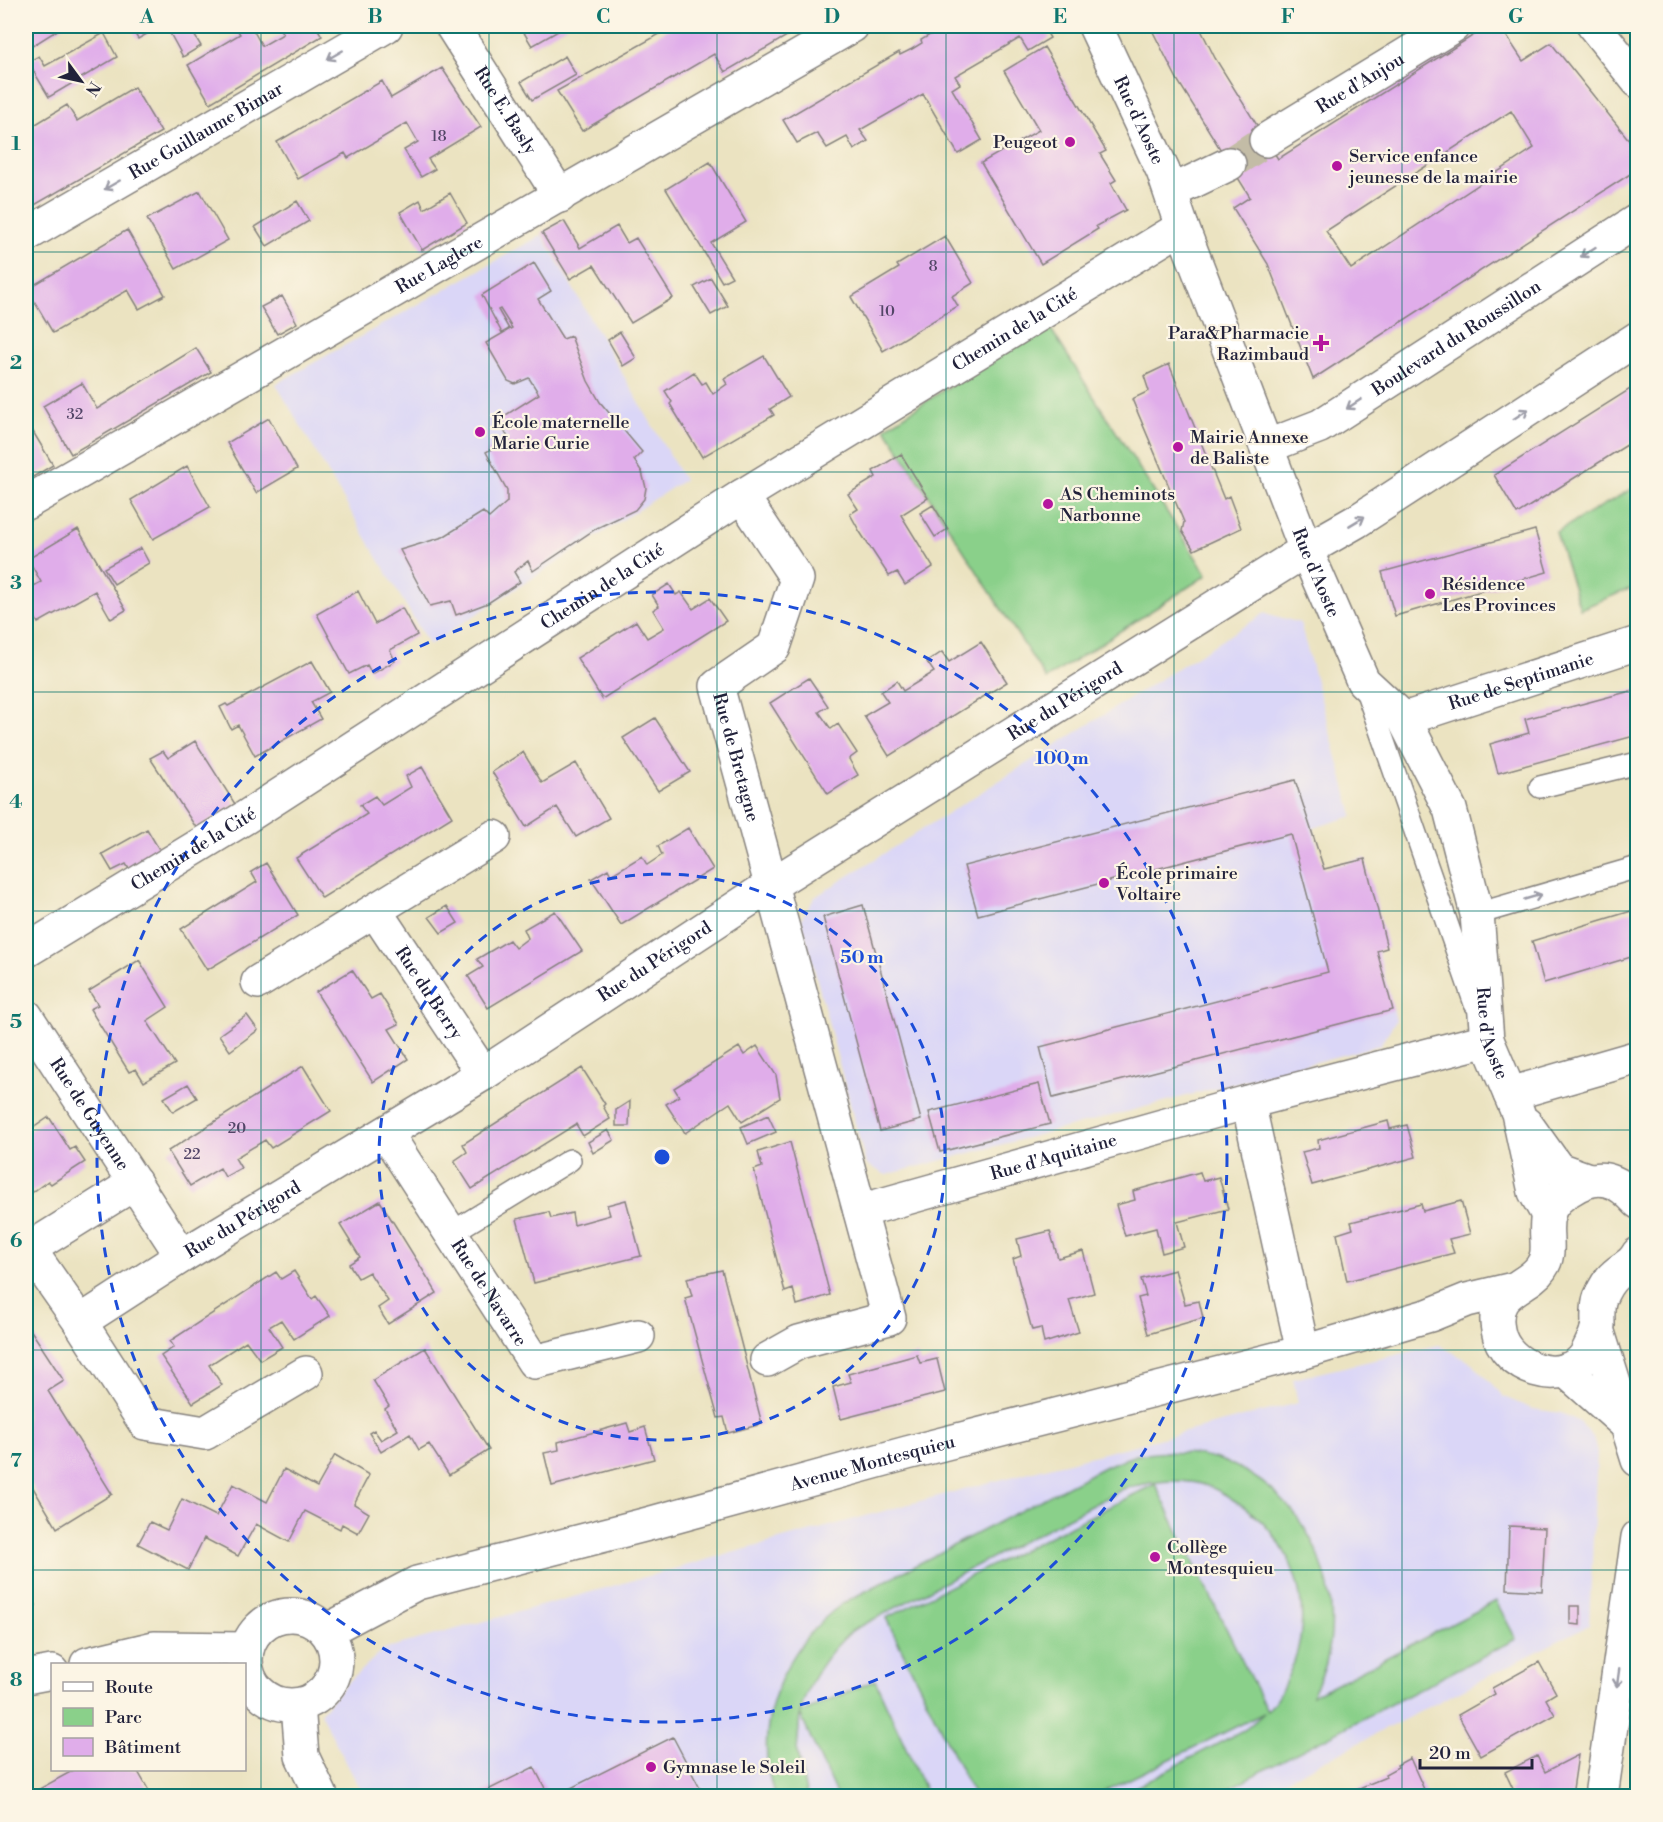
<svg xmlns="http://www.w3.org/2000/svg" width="1663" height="1822" viewBox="0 0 1663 1822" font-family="'Libre Bodoni',serif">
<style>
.built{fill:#dad6f7}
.green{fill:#8ad08a;stroke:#567962;stroke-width:1.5}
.building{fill:#e0adea;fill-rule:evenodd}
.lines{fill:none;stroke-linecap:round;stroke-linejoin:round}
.street-tunnel{stroke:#c3bca6;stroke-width:33;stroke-dasharray:33 16;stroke-linecap:butt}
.lane-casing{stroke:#86827e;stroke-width:24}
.street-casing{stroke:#86827e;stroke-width:36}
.secondary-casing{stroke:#86827e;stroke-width:36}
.lane{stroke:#fff;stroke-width:21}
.street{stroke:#fff;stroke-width:33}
.secondary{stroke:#fff;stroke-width:33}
.oneway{stroke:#9c9ca7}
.grid{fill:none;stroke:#0f766e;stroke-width:1.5;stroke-opacity:0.55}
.ring{fill:none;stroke:#1d4ed8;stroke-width:3;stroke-dasharray:10 8}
.poi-dot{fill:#b5179e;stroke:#fcf5e5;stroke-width:2}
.labels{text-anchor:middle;stroke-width:4.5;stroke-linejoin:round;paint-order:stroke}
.number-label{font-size:15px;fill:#524567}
.street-label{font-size:18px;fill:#22223b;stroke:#fcf5e5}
.poi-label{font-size:18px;fill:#22223b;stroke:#fcf5e5;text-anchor:start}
.centre{fill:#1d4ed8;stroke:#fcf5e5;stroke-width:3}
.ring-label{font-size:18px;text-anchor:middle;font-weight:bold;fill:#1d4ed8;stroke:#fcf5e5;stroke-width:4.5;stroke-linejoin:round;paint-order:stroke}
.neatline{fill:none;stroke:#0f766e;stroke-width:2}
.grid-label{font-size:20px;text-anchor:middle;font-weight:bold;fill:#0f766e}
</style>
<rect width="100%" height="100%" fill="#fcf5e5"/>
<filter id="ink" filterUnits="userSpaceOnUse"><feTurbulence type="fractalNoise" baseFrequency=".0167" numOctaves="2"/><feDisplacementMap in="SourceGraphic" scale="12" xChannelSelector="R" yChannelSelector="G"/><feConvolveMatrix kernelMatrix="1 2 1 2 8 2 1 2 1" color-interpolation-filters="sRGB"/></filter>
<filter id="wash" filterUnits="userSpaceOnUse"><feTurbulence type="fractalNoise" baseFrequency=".008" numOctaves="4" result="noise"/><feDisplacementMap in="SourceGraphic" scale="24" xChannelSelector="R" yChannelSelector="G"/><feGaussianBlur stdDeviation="1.35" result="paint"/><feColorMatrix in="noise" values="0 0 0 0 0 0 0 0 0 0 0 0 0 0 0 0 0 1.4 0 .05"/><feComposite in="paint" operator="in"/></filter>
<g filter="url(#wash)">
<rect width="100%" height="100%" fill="#ebe3c1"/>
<path class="built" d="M542,235L684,480L429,645L276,384Z
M1265,613L1300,623L1353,816L1313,828L1323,869L1365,858L1387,946L1378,950L1396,1020L1380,1045L886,1175L866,1164L801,919L815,897Z
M1439,1345L1472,1363L1504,1397L1532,1409L1561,1413L1580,1422L1593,1437L1597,1452L1589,1625L1255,1796H364L320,1713L343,1687L384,1649L964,1489L1298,1403L1293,1379Z"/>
<path class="green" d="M1047,323L1207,575L1046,679L885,428Z
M1637,486V586L1580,609L1556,532Z
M1166,1452C1185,1453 1203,1454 1220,1460C1302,1488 1348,1581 1326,1663C1323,1675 1316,1686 1312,1696L1496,1601L1516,1639L1214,1796H1119L1246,1729L1264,1713L1095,1796H974L886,1618L1155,1484L1267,1711C1276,1702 1283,1688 1288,1676C1320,1610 1294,1535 1232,1499C1220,1491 1205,1483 1190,1482C1167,1479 1145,1483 1123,1489L853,1630C827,1653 808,1680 800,1713L875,1680L928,1796H837L800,1714L797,1752L807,1796H775C749,1725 785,1643 845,1602L1106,1466L1136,1455Z"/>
<g id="blocks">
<path class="building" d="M26,26H64L26,50Z
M130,26H161L138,39Z
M166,26H189L201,46L183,57Z
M235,26H251L262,46L283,34L278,26H316L322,36L210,103L188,65L240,34Z
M520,26H567L532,46Z
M674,26H698L700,30L707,26H804L725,72L714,54L582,131L557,91Z
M945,26H1043L1050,38L1028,51L1020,38L955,76L960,84L952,89L982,140L958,154L923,94L860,130L868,141L854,150L847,137L827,148L817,133L797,143L783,120L899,52L900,55L912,49L922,43L921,40Z
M1150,26H1199L1215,58L1278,159L1488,26H1500L1523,61L1551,43L1638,151V169L1313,379L1268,264L1233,208L1250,197L1178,81ZM1511,111L1534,148L1351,269L1326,231Z
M104,33L117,57L49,97L28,62L39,56L45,66Z
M1044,47L1106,151L1100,154L1116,180L1111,183L1126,210L1096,226L1098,229L1041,264L981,163L1039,130L1004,71Z
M565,56L576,75L532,100L521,82Z
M442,68L481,127L428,159L435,169L421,177L404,150L418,142L407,123L348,158L345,153L298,179L277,142L382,81L391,98Z
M134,87L161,132L26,210V130L67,105L77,121Z
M710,162L746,222L711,243L732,277L722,282L666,189Z
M200,191L228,240L176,269L147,219Z
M450,193L467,223L422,250L400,212L420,200L424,209Z
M297,201L309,221L267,246L255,227Z
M564,221L580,248L617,226L627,243L636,238L673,298L631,323L594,265L570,279L542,233Z
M127,230L165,295L139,309L128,290L53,333L27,289Z
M945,236L973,283L952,296L958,306L883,351L851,297L899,268L897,265Z
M534,263L551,291L538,299L563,339L571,336L588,381L600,402L642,452L634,460L642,472L646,488L644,499L635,510L597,528L533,571L528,561L514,572L520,582L488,603L456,615L451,601L430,606L400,550L443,537L483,512L489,518L507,502V490L486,452L509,439L498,420L539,394L529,378L515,384L508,381L486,343L512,328L500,309L498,310L509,329L502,333L482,295Z
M711,278L728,306L711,315L694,287Z
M282,296L297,323L277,334L261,307Z
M620,332L636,358L623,366L608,340Z
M196,348L211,372L71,454L43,406L82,383L97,409Z
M764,356L789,397L770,409L774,415L702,457L670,404L672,402L665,391L694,372L702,384L706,382L713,394L727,384L724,379Z
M1169,364L1224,499L1229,496L1241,528L1194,550L1182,531L1184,522L1132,399L1149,391L1144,376Z
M1638,384V438L1517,514L1494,475Z
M269,418L297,469L256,493L227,443Z
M32,430L53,465L26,481V434Z
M901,454L928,498L901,515L933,567L905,585L897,572L889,576L860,532L850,514L858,509L848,494L876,477L873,471Z
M187,466L210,507L153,539L131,500Z
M933,505L948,529L935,537L920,513Z
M78,529L126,610L111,619L95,591L38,623L26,601V590L41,582L28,559Z
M1535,530L1547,572L1395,616L1382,572Z
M141,548L149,563L114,584L104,568Z
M669,584L676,595L681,592L693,609L710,598L726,621L602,699L577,658L636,621L647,638L664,628L653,610L659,606L652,595Z
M358,591L375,624L402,608L417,635L390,650L395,661L372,674L367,665L349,674L317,614Z
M981,642L1007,682L889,756L864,716L888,702L881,692L897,681L903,691L934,672L927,662L942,652L949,662Z
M312,661L330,692L311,702L321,719L255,756L238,725L231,729L220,707L226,704L228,706Z
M809,678L828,706L819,712L831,729L838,724L857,753L849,759L858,775L828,794L770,703Z
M1638,689V735L1498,773L1490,744L1529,733L1525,719Z
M655,718L690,772L658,791L623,738Z
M195,741L235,804L197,829L150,758L163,751L168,758Z
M523,752L542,783L576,763L609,818L576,837L557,807L526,827L492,772Z
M422,767L452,817L322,898L296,858L367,814L360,805L375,796L382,805L411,787L406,776Z
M1295,780L1324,869L1365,859L1387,948L1377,951L1393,1010L1053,1098L1040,1047L1328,972L1291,834L978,915L964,866Z
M688,828L713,869L621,925L591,879L608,869L611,875L642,856L647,865L662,855L658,846Z
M147,829L160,851L129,869L126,864L112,871L102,854Z
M266,863L298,915L207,970L181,929L257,882L251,872Z
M863,905L921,1120L880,1131L823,917Z
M447,906L458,923L441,933L429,917Z
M1638,909V955L1544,983L1532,941Z
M555,911L582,951L488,1008L468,976L483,967L477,959L509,940L515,948L528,938L524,929Z
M139,960L168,1007L147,1021L175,1064L144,1082L136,1069L129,1072L90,1009L98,1005L89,991Z
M352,970L371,999L380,994L390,1010L399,1024L389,1029L408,1059L373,1082L316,992Z
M247,1015L258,1030L230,1051L219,1035Z
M757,1046L776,1075L780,1098L742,1122L730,1103L685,1133L666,1104L679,1096L674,1088L739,1047L744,1055Z
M303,1066L331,1111L271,1148L265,1140L235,1158L241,1168L225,1177L220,1168L190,1186L168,1151Z
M582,1068L605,1104L603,1106L610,1119L583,1136L576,1124L472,1189L454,1161L467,1152L463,1144Z
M188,1084L197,1098L173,1112L164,1098Z
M1039,1084L1050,1124L940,1152L929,1112Z
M630,1101L629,1126H616V1110Z
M768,1115L776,1132L748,1144L741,1127Z
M49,1117L70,1150L75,1147L85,1162L51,1184L48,1181L26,1197V1133Z
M1388,1121L1390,1129L1407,1125L1416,1157L1312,1185L1302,1152L1319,1148L1318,1140Z
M608,1130L614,1140L593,1153L588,1142Z
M790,1142L830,1295L797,1305L793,1289L785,1292L754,1170L762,1167L758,1152Z
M1200,1172L1203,1181L1219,1177L1228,1209L1177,1222L1184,1247L1162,1253L1156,1228L1125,1236L1116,1205L1135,1200L1133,1191Z
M626,1200L641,1256L534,1283L517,1219L549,1212L551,1218L572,1213L574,1225L610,1215L607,1205Z
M380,1201L437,1293L388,1324L378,1308L388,1301L369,1272L358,1278L349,1264L360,1257L340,1225Z
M1461,1201L1470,1234L1449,1239L1454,1253L1347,1281L1337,1234L1353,1229L1351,1222L1421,1204L1423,1211Z
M1050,1231L1058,1258L1083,1251L1094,1293L1069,1300L1079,1332L1044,1343L1041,1328L1032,1330L1013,1259L1021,1256L1017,1239Z
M722,1270L762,1424L728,1433L724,1417L718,1418L685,1298L692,1296L687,1278Z
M1175,1270L1185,1304L1199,1301L1203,1318L1148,1334L1138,1298L1146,1296L1141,1279Z
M294,1271L312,1299L316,1296L330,1316L294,1339L281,1320L269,1327L282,1347L260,1360L246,1341L209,1365L222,1385L193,1403L161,1356L174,1347L170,1341L276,1272L281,1279Z
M26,1323L64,1381L48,1391L112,1494L57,1528L26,1476Z
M425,1348L489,1450L449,1475L429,1444L419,1450L410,1434L381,1452L369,1433L374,1430L381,1440L398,1430L385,1409L389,1406L373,1380Z
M917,1355L920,1363L937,1359L945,1392L841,1419L833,1387L851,1382L848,1374Z
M627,1423L630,1432L645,1427L654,1459L552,1486L544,1453L559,1450L558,1442Z
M335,1455L369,1475L354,1504L369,1513L358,1533L342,1524L340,1529L305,1511L289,1542L256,1524L238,1556L204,1538L188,1570L138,1544L150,1522L167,1530L182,1499L216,1516L233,1484L267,1502L284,1469L317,1487Z
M1509,1526L1545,1528L1542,1591L1507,1589Z
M26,1563L35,1568L26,1587Z
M26,1599L36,1605L26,1624Z
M1570,1606H1580V1625L1570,1624Z
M1539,1662L1556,1693L1546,1699L1555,1715L1481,1756L1458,1715L1495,1694L1492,1688Z
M673,1737L704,1796H555Z
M1578,1755L1572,1796H1512L1509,1791L1513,1789L1505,1772L1537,1756L1545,1772Z
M1410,1758L1427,1796H1358L1354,1790L1386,1777L1385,1774L1398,1767L1397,1765Z
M534,1767L549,1796H476Z
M74,1770H137L152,1796H34L32,1793Z"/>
</g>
</g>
<g filter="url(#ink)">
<use href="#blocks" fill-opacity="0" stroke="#86827e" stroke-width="1.5"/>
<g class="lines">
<path class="street-tunnel" d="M1229,164L1266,140"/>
<g class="lane-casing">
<path id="lane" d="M1365,687L1475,1004
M1540,787L1638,763
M1477,914L1638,867
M451,1233L570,1160"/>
</g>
<g class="street-casing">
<g id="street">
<path id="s1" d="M452,26L560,196"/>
<path id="s2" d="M1095,26L1163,171L1182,227L1306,550L1363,681L1404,719L1450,809L1477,914L1487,1040L1518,1113L1535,1192L1548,1215"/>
<path d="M1594,26L1638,81"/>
<path id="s3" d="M1266,140L1453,26"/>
<path d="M1171,192L1229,164"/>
<path id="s4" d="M26,235L386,26"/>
<path id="s5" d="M1268,446L1320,426L1638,220"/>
<path id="s6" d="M742,496L797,579L774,647L717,686L889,1318L799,1342L767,1360"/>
<path id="s7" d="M26,503L852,26"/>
<path id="s8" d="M1404,719L1638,643"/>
<path id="s9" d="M375,911L483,1074"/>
<path id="s10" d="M26,951L246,817L742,496L1182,227"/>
<path d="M258,982L494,837"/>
<path id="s11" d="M26,1016L182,1256"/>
<path d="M1510,1094L1638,1057"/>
<path d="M1248,1102L1303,1352"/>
<path d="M1526,1124L1558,1169L1586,1179"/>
<path id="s12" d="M386,1133L534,1362L638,1336"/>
<path id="s13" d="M860,1211L1248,1102L1487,1040"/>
<path d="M29,1249L135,1183"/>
<path id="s14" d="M26,1251L29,1249L80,1322L182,1256L483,1074L771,885L1306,550L1357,521L1638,338"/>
<path d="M80,1322L145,1423L205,1433L306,1373"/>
<path d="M298,1705L302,1756L321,1796"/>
<path d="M1601,1796L1638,1537"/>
</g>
</g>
<g class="secondary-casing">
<g id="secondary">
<path d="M1638,1202C1617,1178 1598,1172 1571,1189C1560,1195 1551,1203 1548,1215C1543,1234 1553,1252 1541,1268C1527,1289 1490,1289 1498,1330C1504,1368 1563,1389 1586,1355C1590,1347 1597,1334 1598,1325C1598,1317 1597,1306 1600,1298C1603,1291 1609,1280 1615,1275C1623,1267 1632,1266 1638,1254"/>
<path d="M1597,1329L1638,1460"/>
<path d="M1565,1370L1626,1424"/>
<circle cx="291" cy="1660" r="45"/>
<path id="s15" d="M326,1631L417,1583L648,1524L907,1453L1303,1352L1430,1315L1467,1300L1509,1290"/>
<path d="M87,1664L154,1648L247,1649"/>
<path d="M26,1677L52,1672"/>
</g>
</g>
<use href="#lane" class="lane"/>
<use href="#street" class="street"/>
<use href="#secondary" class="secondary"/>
</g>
<defs><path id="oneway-shaft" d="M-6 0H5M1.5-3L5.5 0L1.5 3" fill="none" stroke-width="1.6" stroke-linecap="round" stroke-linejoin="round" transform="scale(1.5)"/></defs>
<g class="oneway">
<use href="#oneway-shaft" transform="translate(335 55) rotate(150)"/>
<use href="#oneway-shaft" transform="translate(112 185) rotate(150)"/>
<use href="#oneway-shaft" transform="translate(1588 252) rotate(147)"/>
<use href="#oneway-shaft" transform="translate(1354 404) rotate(147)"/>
<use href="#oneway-shaft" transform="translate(1521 414) rotate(-33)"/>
<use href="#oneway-shaft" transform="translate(1357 521) rotate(-31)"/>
<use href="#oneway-shaft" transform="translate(1533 897) rotate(-16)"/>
<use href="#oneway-shaft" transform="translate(1618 1678) rotate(98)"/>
</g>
</g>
<path class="grid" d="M261,26V1796M489,26V1796M717,26V1796M946,26V1796M1174,26V1796M1402,26V1796M26,252H1638M26,472H1638M26,692H1638M26,911H1638M26,1130H1638M26,1350H1638M26,1570H1638"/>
<g class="ring">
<circle cx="662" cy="1157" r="283"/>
<circle cx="662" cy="1157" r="565"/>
</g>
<g class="poi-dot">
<circle cx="1070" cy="142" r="6"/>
<circle cx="1337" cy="166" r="6"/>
<path d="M1318 334h6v6h6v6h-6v6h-6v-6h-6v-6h6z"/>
<circle cx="480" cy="432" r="6"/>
<circle cx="1178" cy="447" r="6"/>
<circle cx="1048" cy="504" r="6"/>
<circle cx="1430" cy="594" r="6"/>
<circle cx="1104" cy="883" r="6"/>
<circle cx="1155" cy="1557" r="6"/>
<circle cx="651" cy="1767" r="6"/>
</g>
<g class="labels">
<g class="number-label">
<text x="439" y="141">18</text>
<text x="933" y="271">8</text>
<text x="887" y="316">10</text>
<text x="75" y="419">32</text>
<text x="237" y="1133">20</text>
<text x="192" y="1159">22</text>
</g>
<g class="street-label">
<text dy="6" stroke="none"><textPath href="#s3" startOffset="110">Rue d'Anjou</textPath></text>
<text dy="6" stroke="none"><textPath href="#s1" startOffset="100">Rue E. Basly</textPath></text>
<text dy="6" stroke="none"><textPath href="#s2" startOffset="104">Rue d'Aoste</textPath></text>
<text dy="6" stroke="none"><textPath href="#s4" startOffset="208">Rue Guillaume Bimar</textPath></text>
<text dy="6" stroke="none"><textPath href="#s7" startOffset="477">Rue Laglere</textPath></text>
<text dy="6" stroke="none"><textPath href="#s10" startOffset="1168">Chemin de la Cité</textPath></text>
<text dy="6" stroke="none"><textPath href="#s5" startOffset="218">Boulevard du Roussillon</textPath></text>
<text dy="6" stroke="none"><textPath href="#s2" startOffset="590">Rue d'Aoste</textPath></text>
<text dy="6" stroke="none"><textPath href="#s10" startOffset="682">Chemin de la Cité</textPath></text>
<text dy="6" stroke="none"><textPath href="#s8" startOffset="123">Rue de Septimanie</textPath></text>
<text dy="6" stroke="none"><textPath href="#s14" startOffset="1257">Rue du Périgord</textPath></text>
<text dy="6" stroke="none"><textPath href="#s6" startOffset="314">Rue de Bretagne</textPath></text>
<text dy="6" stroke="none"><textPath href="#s10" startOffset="196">Chemin de la Cité</textPath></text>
<text dy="6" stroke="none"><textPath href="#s14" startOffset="771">Rue du Périgord</textPath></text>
<text dy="6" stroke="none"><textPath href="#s9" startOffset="98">Rue du Berry</textPath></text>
<text dy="6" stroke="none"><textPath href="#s2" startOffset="1094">Rue d'Aoste</textPath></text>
<text dy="6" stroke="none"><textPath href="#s11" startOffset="117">Rue de Guyenne</textPath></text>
<text dy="6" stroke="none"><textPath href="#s13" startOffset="201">Rue d'Aquitaine</textPath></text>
<text dy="6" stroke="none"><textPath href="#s14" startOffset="285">Rue du Périgord</textPath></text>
<text dy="6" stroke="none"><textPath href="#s12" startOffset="190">Rue de Navarre</textPath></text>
<text dy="6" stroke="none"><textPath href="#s15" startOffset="574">Avenue Montesquieu</textPath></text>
</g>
<g class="poi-label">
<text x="1058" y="148" text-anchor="end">Peugeot</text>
<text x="1349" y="162">Service enfance<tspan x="1349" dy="21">jeunesse de la mairie</tspan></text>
<text x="1309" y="339" text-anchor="end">Para&amp;Pharmacie<tspan x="1309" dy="21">Razimbaud</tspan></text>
<text x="492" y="428">École maternelle<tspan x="492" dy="21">Marie Curie</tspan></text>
<text x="1190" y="443">Mairie Annexe<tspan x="1190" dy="21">de Baliste</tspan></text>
<text x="1060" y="500">AS Cheminots<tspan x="1060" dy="21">Narbonne</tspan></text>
<text x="1442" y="590">Résidence<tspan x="1442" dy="21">Les Provinces</tspan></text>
<text x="1116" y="879">École primaire<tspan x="1116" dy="21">Voltaire</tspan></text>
<text x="1167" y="1553">Collège<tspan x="1167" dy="21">Montesquieu</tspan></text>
<text x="663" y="1773">Gymnase le Soleil</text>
</g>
</g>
<circle cx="662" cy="1157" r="9" class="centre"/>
<g class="ring-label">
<text x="1062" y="764">100 m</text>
<text x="862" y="963">50 m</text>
</g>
<rect width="1663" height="1822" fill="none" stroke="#fcf5e5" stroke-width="66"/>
<rect x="51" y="1663" width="195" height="108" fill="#fcf5e5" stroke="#a5a1a1" stroke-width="1.5"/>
<rect x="63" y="1682" width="30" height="9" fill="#ffffff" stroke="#a5a1a1" stroke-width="1.5"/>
<text x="105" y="1693" font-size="18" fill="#22223b">Route</text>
<rect x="63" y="1708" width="30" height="18" fill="#8ad08a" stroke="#a5a1a1" stroke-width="1.5"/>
<text x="105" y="1723" font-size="18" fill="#22223b">Parc</text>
<rect x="63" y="1738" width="30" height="18" fill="#e0adea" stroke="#a5a1a1" stroke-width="1.5"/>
<text x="105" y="1753" font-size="18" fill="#22223b">Bâtiment</text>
<g transform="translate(81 81) rotate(123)" stroke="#fcf5e5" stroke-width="4.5" paint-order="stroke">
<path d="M0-4.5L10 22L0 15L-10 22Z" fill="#22223b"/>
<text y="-9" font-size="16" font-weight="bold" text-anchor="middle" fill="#22223b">N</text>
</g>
<path d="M1420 1759v9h112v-9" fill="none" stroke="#22223b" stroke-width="3"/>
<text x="1429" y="1759" font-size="18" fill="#22223b" stroke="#fcf5e5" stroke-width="4.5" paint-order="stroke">20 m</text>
<rect x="33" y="33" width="1597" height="1756" class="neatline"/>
<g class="grid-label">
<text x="147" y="23">A</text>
<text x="375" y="23">B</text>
<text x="603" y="23">C</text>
<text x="832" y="23">D</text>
<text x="1060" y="23">E</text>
<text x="1288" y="23">F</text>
<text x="1516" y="23">G</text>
<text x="16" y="150">1</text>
<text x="16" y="369">2</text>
<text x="16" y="589">3</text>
<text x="16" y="808">4</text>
<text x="16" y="1028">5</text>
<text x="16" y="1247">6</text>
<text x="16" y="1467">7</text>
<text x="16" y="1686">8</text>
</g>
</svg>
